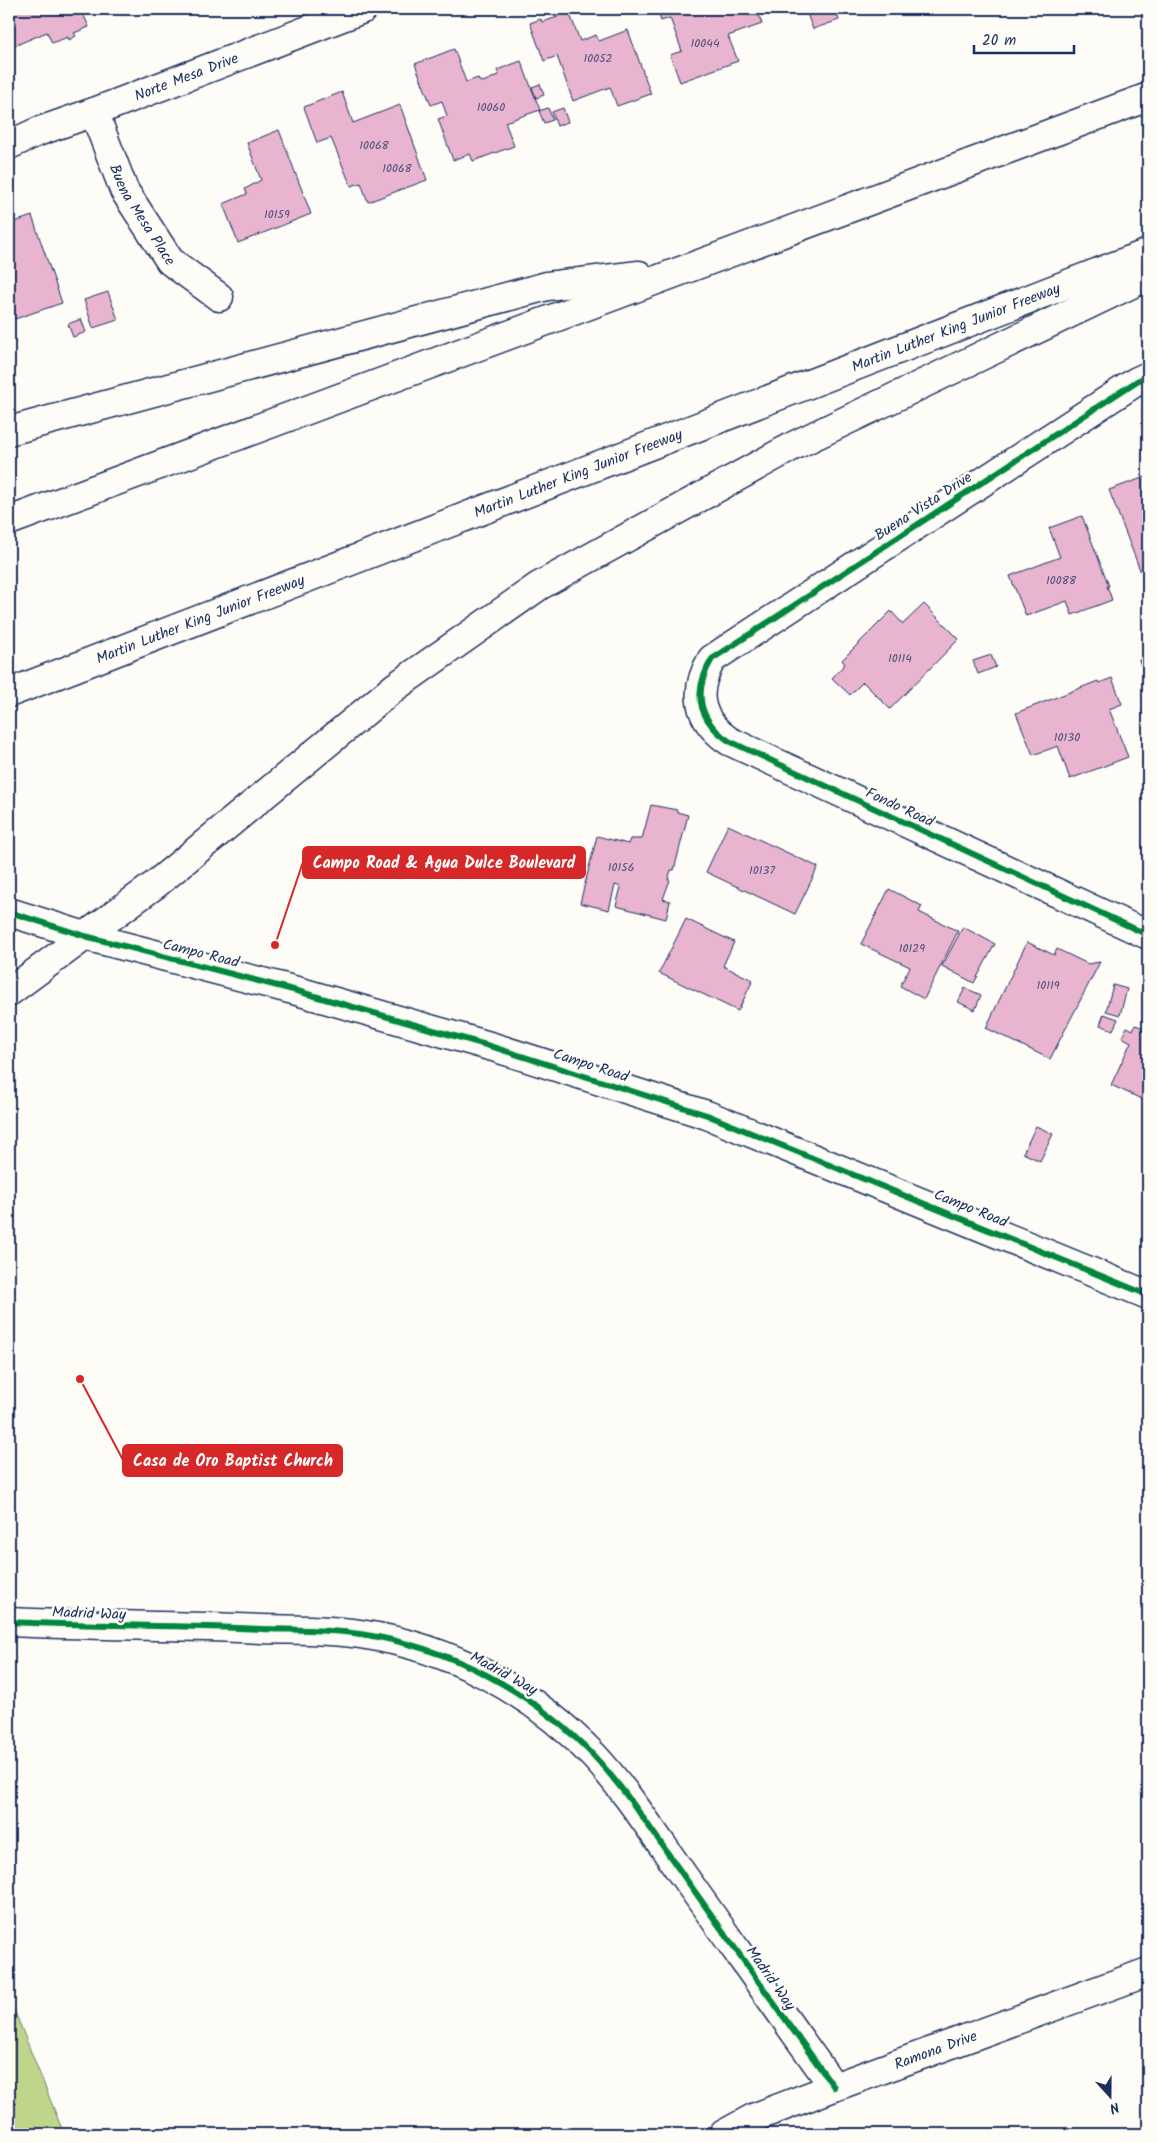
<svg xmlns="http://www.w3.org/2000/svg" width="1157" height="2143" viewBox="0 0 1157 2143" font-family="Kalam,sans-serif">
<style>
.green{fill:#bfd58a;stroke:#6d8274}
.building{fill:#e8b4cf;stroke:#1b2f5e}
.lines{fill:none;stroke-linecap:round;stroke-linejoin:round}
.street-casing{stroke:#1b2f5e;stroke-width:31}
.secondary-casing{stroke:#1b2f5e;stroke-width:31}
.highway-casing{stroke:#1b2f5e;stroke-width:31}
.street{stroke:#fdfcf7;stroke-width:28}
.secondary{stroke:#fdfcf7;stroke-width:28}
.highway{stroke:#fdfcf7;stroke-width:28}
.cycleway-casing{stroke:#fdfcf7;stroke-width:9}
.cycleway{stroke:#00873e;stroke-width:6}
.labels{text-anchor:middle;stroke-width:5;stroke-linejoin:round;paint-order:stroke}
.number-label{font-size:12px;fill:#4e507a}
.street-label{font-size:15px;fill:#1b2f5e;stroke:#fdfcf7}
.leader{fill:none;stroke:#d62828;stroke-width:2}
.callout-dot{fill:#d62828;stroke:#fdfcf7;stroke-width:2}
.callout{fill:#d62828;stroke:#d62828;stroke-width:2}
.callout-label{font-size:16px;text-anchor:middle;font-weight:bold;fill:#fff}
</style>
<rect width="100%" height="100%" fill="#fdfcf7"/>
<filter id="ink" filterUnits="userSpaceOnUse"><feTurbulence type="fractalNoise" baseFrequency=".02" numOctaves="2"/><feDisplacementMap in="SourceGraphic" scale="10" xChannelSelector="R" yChannelSelector="G"/><feConvolveMatrix kernelMatrix="1 2 1 2 8 2 1 2 1" color-interpolation-filters="sRGB"/></filter>
<g filter="url(#ink)">
<path class="green" d="M9,1997L64,2134H9Z"/>
<path class="building" d="M9,9H81L89,27L74,33L76,36L69,40L68,37L52,43L47,32L9,48Z
M568,9L580,41L596,35L599,41L628,30L651,94L617,106L610,87L573,101L557,56L544,61L530,23L541,19L542,22L558,17L557,14Z
M657,9H757L762,24L728,36L738,61L680,82L670,55L682,51L670,18L661,21Z
M801,9H836L839,20L813,29L805,9Z
M454,49L466,82L478,78L479,81L483,82L499,75L497,70L521,61L540,110L505,122L514,146L473,161L470,154L453,160L438,119L447,116L442,101L431,105L415,64Z
M540,84L544,95L536,98L532,87Z
M342,92L353,123L400,105L427,180L368,202L361,183L351,186L331,138L317,143L304,107Z
M548,108L553,120L544,123L539,111Z
M563,108L568,122L557,126L552,112Z
M279,130L311,214L238,243L223,204L247,194L245,189L261,180L247,143Z
M32,216L62,303L9,321V224Z
M108,292L118,320L93,328L84,300Z
M81,319L86,332L73,337L68,324Z
M1148,476V588H1147L1109,490Z
M1082,516L1109,586H1107L1112,600L1072,615L1067,601L1026,616L1010,576L1060,557L1049,528Z
M924,604L959,639L890,709L863,682L850,695L832,678L845,664L842,660L891,611L903,624Z
M991,655L996,667L978,674L973,661Z
M1148,657V685L1139,660Z
M1112,678L1122,704L1109,709L1128,757L1070,779L1058,746L1033,755L1016,713L1098,681L1099,683Z
M651,805L677,810V812L688,815L674,870H671L668,880H670L663,899L670,901L666,919L616,906L621,887L615,885L609,910L580,903L597,836L628,844L630,839H642Z
M728,825L818,867L795,914L706,872Z
M889,889L922,906L919,912L958,931L924,999L900,986L910,967L861,944Z
M686,919L734,942L723,966L753,980L738,1011L659,973Z
M963,927L995,944L974,983L942,966Z
M1027,942L1054,955L1057,949L1088,964L1100,962L1050,1059L986,1028Z
M1113,985L1127,989L1120,1015L1106,1011Z
M965,988L981,995L975,1010L958,1002Z
M1104,1014L1118,1019L1113,1030L1100,1025Z
M1148,1020V1102L1111,1085L1131,1042L1122,1037L1127,1027L1133,1030L1135,1025L1144,1028Z
M1036,1126L1053,1134L1040,1161L1023,1153Z"/>
<g class="lines">
<g class="street-casing">
<g id="street">
<path id="s1" d="M94,112L124,190L170,261L219,297"/>
<path id="s2" d="M9,145L37,132L94,112L363,9"/>
<path d="M1148,376L1137,381L712,659C693,691 697,719 729,741L1148,935"/>
</g>
</g>
<g class="secondary-casing">
<g id="secondary">
<path d="M9,912L85,936L297,991L493,1047L707,1115L1148,1295"/>
<path d="M9,992L85,936"/>
<path d="M9,1622C93,1626 178,1625 262,1629C295,1630 328,1629 360,1634C450,1647 532,1691 594,1756C631,1796 661,1845 693,1889C740,1955 786,2021 834,2087"/>
<path id="s3" d="M724,2134L753,2118L834,2087L1148,1972"/>
</g>
</g>
<g class="highway-casing">
<g id="highway">
<path d="M9,431L547,286L639,275"/>
<path d="M9,521L1148,97"/>
<path id="s4" d="M9,693L1148,253"/>
<path d="M85,936L156,884L395,687L539,586L793,446L1148,276"/>
</g>
</g>
<use href="#street" class="street"/>
<use href="#secondary" class="secondary"/>
<use href="#highway" class="highway"/>
<g class="cycleway-casing">
<path id="cycleway" d="M1148,376L1137,381L712,659C693,691 697,719 729,741L1148,935
M9,912L85,936L297,991L493,1047L707,1115L1148,1295
M9,1622C93,1626 178,1625 262,1629C295,1630 328,1629 360,1634C450,1647 532,1691 594,1756C631,1796 661,1845 693,1889C740,1955 786,2021 834,2087"/>
</g>
<use href="#cycleway" class="cycleway"/>
</g>
</g>
<g class="labels">
<g class="number-label">
<text x="705" y="47">10044</text>
<text x="598" y="62">10052</text>
<text x="491" y="111">10060</text>
<text x="374" y="149">10068</text>
<text x="397" y="172">10068</text>
<text x="277" y="218">10159</text>
<text x="1061" y="584">10088</text>
<text x="900" y="662">10114</text>
<text x="1067" y="741">10130</text>
<text x="621" y="871">10156</text>
<text x="762" y="874">10137</text>
<text x="912" y="952">10129</text>
<text x="1048" y="989">10119</text>
</g>
<g class="street-label">
<text dy="5" stroke="none"><textPath href="#s2" startOffset="190">Norte Mesa Drive</textPath></text>
<text dy="5" stroke="none"><textPath href="#s1" startOffset="114">Buena Mesa Place</textPath></text>
<text dy="5" stroke="none"><textPath href="#s4" startOffset="1015">Martin Luther King Junior Freeway</textPath></text>
<text dy="5" stroke="none"><textPath href="#s4" startOffset="610">Martin Luther King Junior Freeway</textPath></text>
<text transform="translate(923 506) rotate(-33)" y="5">Buena Vista Drive</text>
<text dy="5" stroke="none"><textPath href="#s4" startOffset="205">Martin Luther King Junior Freeway</textPath></text>
<text transform="translate(900 807) rotate(25)" y="5">Fondo Road</text>
<text transform="translate(201 953) rotate(14)" y="5">Campo Road</text>
<text transform="translate(591 1065) rotate(18)" y="5">Campo Road</text>
<text transform="translate(971 1208) rotate(22)" y="5">Campo Road</text>
<text transform="translate(89 1613) rotate(2)" y="5">Madrid Way</text>
<text transform="translate(504 1673) rotate(29)" y="5">Madrid Way</text>
<text transform="translate(771 1978) rotate(55)" y="5">Madrid Way</text>
<text dy="5" stroke="none"><textPath href="#s3" startOffset="228">Ramona Drive</textPath></text>
</g>
</g>
<path class="leader" d="M275 945L303 862M80 1379L123 1460"/>
<g class="callout-dot">
<circle cx="275" cy="945" r="5"/>
<circle cx="80" cy="1379" r="5"/>
</g>
<g class="callout">
<rect x="303" y="847" width="282" height="31" rx="5"/>
<rect x="123" y="1445" width="219" height="31" rx="5"/>
</g>
<g class="callout-label">
<text x="444" y="868">Campo Road &amp; Agua Dulce Boulevard</text>
<text x="233" y="1466">Casa de Oro Baptist Church</text>
</g>
<rect width="1157" height="2143" fill="none" stroke="#fdfcf7" stroke-width="30"/>
<rect x="15" y="15" width="1127" height="2113" fill="none" stroke="#1b2f5e" stroke-width="2" filter="url(#ink)"/>
<g transform="translate(1110 2096) rotate(159)" stroke="#fdfcf7" stroke-width="4" paint-order="stroke">
<path d="M0-4L9 19L0 12L-9 19Z" fill="#1b2f5e"/>
<text y="-8" font-size="14" font-weight="bold" text-anchor="middle" fill="#1b2f5e">N</text>
</g>
<path d="M974 45v8h100v-8" fill="none" stroke="#1b2f5e" stroke-width="2.5"/>
<text x="982" y="45" font-size="15" fill="#1b2f5e" stroke="#fdfcf7" stroke-width="4" paint-order="stroke">20 m</text>
</svg>
